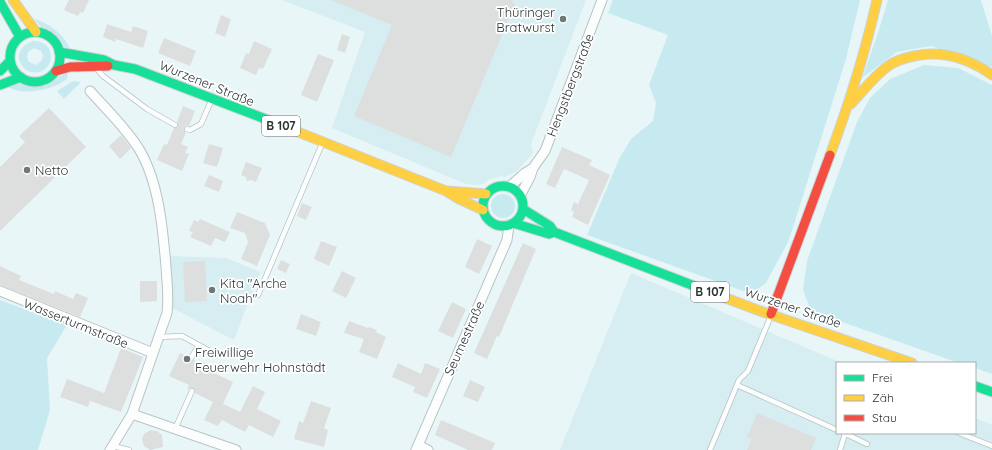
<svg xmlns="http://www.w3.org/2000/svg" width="992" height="450" viewBox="0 0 992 450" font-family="Quicksand,sans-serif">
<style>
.built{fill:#d6edf1}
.green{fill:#c6eaf0;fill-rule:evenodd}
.building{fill:#dddfdf}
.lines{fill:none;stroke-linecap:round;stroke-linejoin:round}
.lane-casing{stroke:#b9c3c5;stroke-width:6}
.street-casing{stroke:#b9c3c5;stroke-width:11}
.fast-casing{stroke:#cdd3d4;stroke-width:11}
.slow-casing{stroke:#cdd3d4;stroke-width:11}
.jam-casing{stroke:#cdd3d4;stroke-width:11}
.lane{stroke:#fcfefe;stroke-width:4.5}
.street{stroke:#fcfefe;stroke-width:9}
.fast{stroke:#16e098;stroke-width:9}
.slow{stroke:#ffcf43;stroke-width:9}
.jam{stroke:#f24e42;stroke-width:9}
.poi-dot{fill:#6e7879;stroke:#fff;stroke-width:1.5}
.labels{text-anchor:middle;stroke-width:3.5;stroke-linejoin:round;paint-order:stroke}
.shield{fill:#fff;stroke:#6b7172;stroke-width:1}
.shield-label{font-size:12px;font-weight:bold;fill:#2b3435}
.poi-label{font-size:13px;fill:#2b3435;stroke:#fff;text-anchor:start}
.street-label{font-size:13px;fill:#2b3435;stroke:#fff}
</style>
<rect width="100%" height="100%" fill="#e9f6f8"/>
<path class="built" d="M282,0H586L531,144L533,153L517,171L505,177L501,176L488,180L483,184L477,185L466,184L332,128L365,32Z
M170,256L226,258L260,272L234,340L172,308Z
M631,273L842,363H837V433H975V418L992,425V450H560Z"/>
<path class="green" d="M613,0H860L846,59L789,240L766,283L758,289L746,292L587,235L620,157L631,139L653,121L656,103L649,85L668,35L608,13Z
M888,0H981L992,36V67L931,46L897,52L862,78L878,33Z
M34,19C49,23 64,34 70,49L64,46L57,36L51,31L41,27Z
M33,41C60,41 54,77 31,72C27,71 23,68 21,64C15,54 23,44 33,41ZM34,48L41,51L43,55L42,60L36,65L29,62L27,58L28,52Z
M924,65L958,68L992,85V374L975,368V363H959L811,311L803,290L807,261L857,122L870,98L890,79Z
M68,73L67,79C54,90 21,97 7,86L19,84L34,87L46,86L58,77Z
M73,81L81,82L64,99L57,91Z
M491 206a12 12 0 1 1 24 0a12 12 0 1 1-24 0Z
M0,300L67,325L47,358L50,410L38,450H0Z"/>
<path class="building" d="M69,0H89L83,13L80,12L78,16L64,10Z
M331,0H513L512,2L515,4L451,157L354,116L392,25Z
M221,15L231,19L225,37L215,33Z
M107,24L131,32L133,26L148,31L143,48L116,39L115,42L103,37Z
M342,34L350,37L345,53L337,50Z
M164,38L196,51L190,66L158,53Z
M254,41L272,49L263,69L259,68L256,75L240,68L246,53L249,54Z
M318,54L334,60L317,102L301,95Z
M183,106L195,111L189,126L186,125L183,128L186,133L181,144L188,147L185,153L189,154L182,171L157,160L164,144L167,145L174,128H177L178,126V123L177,122Z
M49,108L86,147L0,231V167L25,142L19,136Z
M121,135L131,148L120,159L109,146Z
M209,144L223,148L217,167L203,163Z
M562,147L592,160L589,165L610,175L588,225L572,217L574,212L571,210L574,202L578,204L589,180L564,169L555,188L546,184Z
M246,162L262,168L256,182L251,180L247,181L246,177L241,175Z
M209,175L223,181L219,192L204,186Z
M302,203L312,207L306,220L297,216Z
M237,212L265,223L270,235L257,266L241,259L248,242L245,233L230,228Z
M200,219L230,232L225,242L215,238L211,246L190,237L193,232L189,231L194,220L198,222Z
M477,239L492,246L479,274L465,267Z
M321,241L337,247L329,266L314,259Z
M523,243L536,249L499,337L497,336L487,359L474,353Z
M281,260L290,264L286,273L277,269Z
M205,261L207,301L185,302L183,262Z
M0,266L21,276L19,280L54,294L55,291L73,299L76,293L88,298L80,317L0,285Z
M342,271L356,278L346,298L332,291Z
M140,281H157V301L140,302Z
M452,302L466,309L453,338L438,331Z
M301,314L321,322L316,336L296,329Z
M349,321L368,328L369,327L377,330L376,332L386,337L377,359L359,352L364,339L344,333Z
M121,348L143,357L121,412L90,401L88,407L60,397L67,379L104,393Z
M180,353L188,357V359L189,361L194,360L200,363L201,361L212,366L210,371L233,382L223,404L240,412L253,386L265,392L257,409L281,421L273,437L249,425L245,432L222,420L218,426L204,420L213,402L195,393L194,388L187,389L189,385L169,376Z
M398,363L421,374L425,363L440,369L427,398L413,392L415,387L392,377Z
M470,380L485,387L478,402L463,396Z
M311,401L331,408L324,428L328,430L324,447L294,439L299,421L303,423Z
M757,413L816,438L811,450H747L752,439L747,437Z
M441,420L495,443L492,450H468L435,435Z
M151,430L157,431L162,435L163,447L150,450L144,446L142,440L143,436L145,433Z"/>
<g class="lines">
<g class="lane-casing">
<path id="lane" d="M98,70L103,76L147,109L175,125
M187,129L190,130L201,124L212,99
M258,295L322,144
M159,337L182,336L217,355
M191,358L199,345
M737,385L837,430
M175,429L192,391
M844,433L867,444
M959,433L992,446
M113,446L129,450
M710,450L739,380L748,371L770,318
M840,450L845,434"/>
</g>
<g class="street-casing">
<path id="street" d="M90,91C107,110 126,128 139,149C159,182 163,230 166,267C167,283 169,298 167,313L132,414L110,450
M509,187L525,173L533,168
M520,196L530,177L533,168L545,151L602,0
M0,291L153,353
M132,414L236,450
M418,445L428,450
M416,450L507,240L509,225"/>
</g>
<g class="fast-casing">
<path id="fast" d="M0,2L20,37
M10 57a25 25 0 1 1 50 0a25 25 0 1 1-50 0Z
M59,52L104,60L114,65L135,69L268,120
M0,71L10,61
M0,85L21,77
M483 206a20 20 0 1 1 40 0a20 20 0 1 1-40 0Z
M523,209L550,226L554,232L723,297
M513,223L549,234L554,232
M975,386L992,392"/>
</g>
<g class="slow-casing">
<path id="slow" d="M13,0L36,32
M851,104C863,91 873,77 888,66C895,61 904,58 914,56C943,50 968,58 992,75
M268,120L446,191L459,199L483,210
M830,155C849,104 865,53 877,0
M448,191L486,194
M723,297L763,312L912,363"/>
</g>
<g class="jam-casing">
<path id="jam" d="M56,71L70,67L108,66
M771,314L830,155"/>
</g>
<use href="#lane" class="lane"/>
<use href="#street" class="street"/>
<use href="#fast" class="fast"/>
<use href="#slow" class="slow"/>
<use href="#jam" class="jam"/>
</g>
<g class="poi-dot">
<circle cx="563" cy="19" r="4"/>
<circle cx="27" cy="170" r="4"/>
<circle cx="212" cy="290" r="4"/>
<circle cx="187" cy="359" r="4"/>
</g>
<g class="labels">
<g class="shield">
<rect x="262" y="116" width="38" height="20" rx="3"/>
<rect x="691" y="282" width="38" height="20" rx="3"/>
</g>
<g class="shield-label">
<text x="281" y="130">B 107</text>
<text x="710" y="296">B 107</text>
</g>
<g class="poi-label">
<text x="555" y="17" text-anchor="end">Thüringer<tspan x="555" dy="15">Bratwurst</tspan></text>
<text x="35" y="175">Netto</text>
<text x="220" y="288">Kita "Arche<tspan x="220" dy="15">Noah"</tspan></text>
<text x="195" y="357">Freiwillige<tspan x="195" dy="15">Feuerwehr Hohnstädt</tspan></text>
</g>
<g class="street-label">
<text transform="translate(207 83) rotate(22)" y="5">Wurzener Straße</text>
<text transform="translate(570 85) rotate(-69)" y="5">Hengstbergstraße</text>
<text transform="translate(793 307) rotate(19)" y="5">Wurzener Straße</text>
<text transform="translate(76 323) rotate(22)" y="5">Wasserturmstraße</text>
<text transform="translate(464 338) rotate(-66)" y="5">Seumestraße</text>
</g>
</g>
<rect x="836" y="362" width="140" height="72" fill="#ffffff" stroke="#aaaeae"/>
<rect x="844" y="375" width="20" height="6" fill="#16e098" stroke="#aaaeae"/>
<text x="872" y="382" font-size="12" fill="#2b3435">Frei</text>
<rect x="844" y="395" width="20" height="6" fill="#ffcf43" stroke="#aaaeae"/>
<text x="872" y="402" font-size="12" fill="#2b3435">Zäh</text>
<rect x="844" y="415" width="20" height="6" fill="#f24e42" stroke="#aaaeae"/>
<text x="872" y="422" font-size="12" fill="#2b3435">Stau</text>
</svg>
